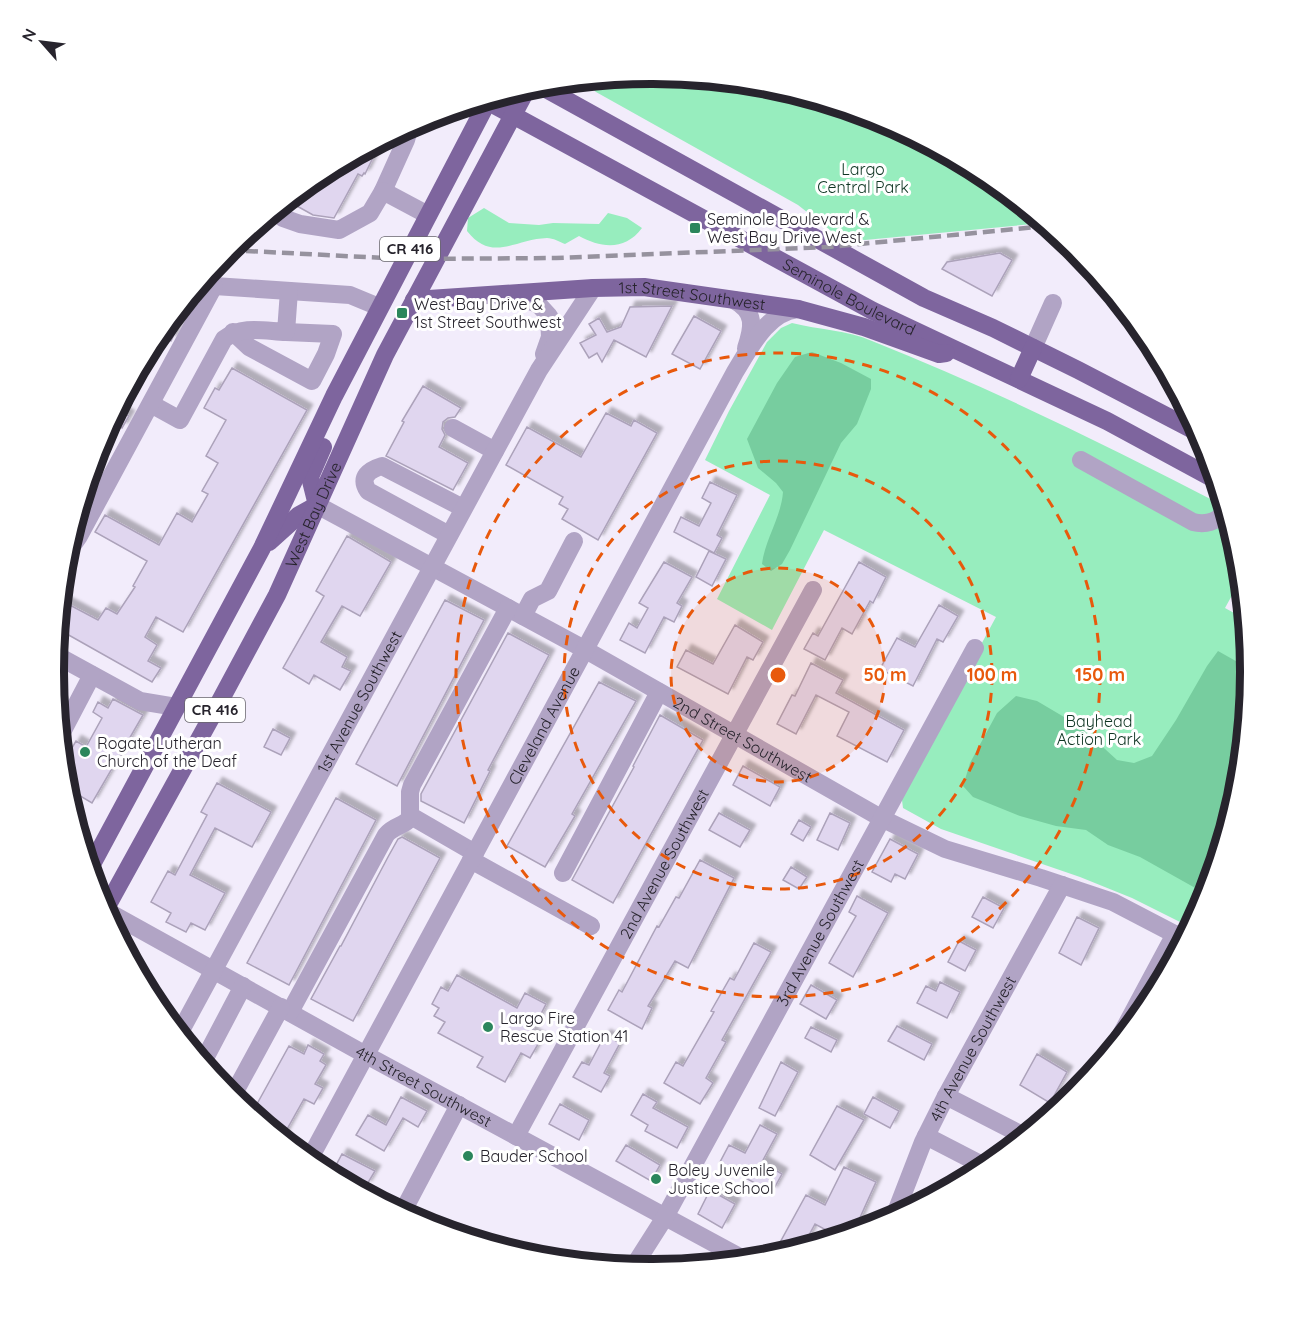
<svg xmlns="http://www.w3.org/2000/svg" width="1304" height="1343" viewBox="0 0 1304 1343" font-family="Quicksand,sans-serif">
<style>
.green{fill:#97edbe}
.water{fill:#77cd9f}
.building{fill:#e0d6ef;stroke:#aca2ba;stroke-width:1.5;filter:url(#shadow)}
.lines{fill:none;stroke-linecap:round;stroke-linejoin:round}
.minor{stroke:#b1a4c5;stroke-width:18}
.major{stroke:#7e659e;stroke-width:18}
.rail{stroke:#96929e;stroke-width:4.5;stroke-dasharray:12 6;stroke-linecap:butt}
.ring{fill:none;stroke:#e8590c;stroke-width:3;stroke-dasharray:10 8}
.poi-dot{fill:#2b865c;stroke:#fff;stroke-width:2}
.labels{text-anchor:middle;stroke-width:6;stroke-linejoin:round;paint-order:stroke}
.shield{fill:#fff;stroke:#68666c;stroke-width:1.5}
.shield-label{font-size:15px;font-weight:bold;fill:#27242d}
.park-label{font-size:16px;fill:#0f3523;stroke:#fff}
.poi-label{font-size:16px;fill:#27242d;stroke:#fff;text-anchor:start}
.street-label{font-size:16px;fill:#27242d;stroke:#fff}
.rim{fill:none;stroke:#27242d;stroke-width:8}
.centre{fill:#e8590c;stroke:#fff;stroke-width:3}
.ring-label{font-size:18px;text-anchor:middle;font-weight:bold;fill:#e8590c;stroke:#fff;stroke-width:6;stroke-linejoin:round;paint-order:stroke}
</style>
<defs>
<filter id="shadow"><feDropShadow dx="5.5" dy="-5.5" stdDeviation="1.5" flood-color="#0004"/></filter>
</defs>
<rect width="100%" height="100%" fill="#f2ecfb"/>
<path class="green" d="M652,74L769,85L881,119L985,174L1043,223L865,240L850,239L835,234L798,205L596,92L582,80Z
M484,208L509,223L539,225L553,223L599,224L608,213L627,218L642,228C625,251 601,248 579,236L565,244C560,242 553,238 547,238C515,239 492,263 467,231L468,218Z
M792,323C819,330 847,330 872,341C992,389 1109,446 1224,506L1239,555L1241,579L1225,608L1245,619L1250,672L1238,788L1204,901L1190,927L1132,898L1080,877L941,829L903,808L901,792L996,617L824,530L772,630L717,599L770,495L705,460L729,411L767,342L781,328Z"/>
<path class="water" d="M812,352L841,363L871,379V389L857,424L841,443L790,550L782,564L771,571L762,564C765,539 781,518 783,492L776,483L758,468L747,439L777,383L795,357Z
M1218,651L1250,669L1249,677L1246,684L1248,693L1246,709L1241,731L1244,733L1238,788L1206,894L1140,857L1108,845L1086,830L1056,826L1020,816L973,797L963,786L970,763L997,713L1016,696L1037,701L1081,727L1117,760L1134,763L1152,756L1176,720L1207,666Z"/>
<path class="building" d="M381,141L365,174L364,173L362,176L358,174L334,218L313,215L288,201L320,174Z
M1000,253L1012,260L992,296L942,269L947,262Z
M184,304L188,306L171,341L159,334Z
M672,306L646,357L614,340L602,362L597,353L589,358L580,343L596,335L589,324L599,318L607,332L621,327L630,307Z
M694,316L721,331L700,369L672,354Z
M232,368L307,410L183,632L156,617L145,637L157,645L148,661L161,668L152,682L58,629L60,614L66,603L98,620L106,608L117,614L135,587L133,586L147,561L95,532L105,515L159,545L177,513L192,522L208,494L202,491L218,463L206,456L226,420L204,408L215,388L219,390Z
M423,386L461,408L455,417L448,418L443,422L442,429L445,435L439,447L468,463L453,490L386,456L404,422L402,421Z
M117,410L129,416L122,428L110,422Z
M606,413L631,426L634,420L657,433L598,540L562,519L568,509L559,504L563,497L506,465L527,427L581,457Z
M710,482L737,495L717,535L722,538L714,553L674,532L681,517L699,526L711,503L702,498Z
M347,536L391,562L360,616L342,606L321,642L347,657L342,667L351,671L340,690L314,675L309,684L283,668L324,596L316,591Z
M709,551L726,559L712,586L696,577Z
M664,562L692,577L677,603L682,606L674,622L664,617L645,653L620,640L629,623L637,628L648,608L639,603Z
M859,562L886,577L873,603L870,601L852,634L842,628L825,660L804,649L813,633L818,636Z
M445,600L484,620L397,786L356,764Z
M939,605L958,616L943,642L937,639L913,686L880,669L897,638L915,647Z
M735,625L763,642L753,660L747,657L728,694L677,667L686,650L713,664Z
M508,633L549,655L488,770L490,771L464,823L421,801V794Z
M811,663L843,680L836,693L904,730L887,762L837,736L849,712L816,695L796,734L777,724L792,695L795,696Z
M599,682L636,701L572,814L575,816L545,867L507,846Z
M113,699L143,715L92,803L65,787L63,763L76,741L86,747L102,718L93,712L98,702L108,708Z
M660,715L703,740L613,903L572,880L634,767L633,766Z
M273,729L290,738L281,755L264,747Z
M743,766L780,787L770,806L733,785Z
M217,783L271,812L252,847L215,828L190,875L225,893L205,930L191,923L186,932L166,922L171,913L151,902L168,871L175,875L207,815L201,812Z
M336,798L376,820L289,985L247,963Z
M719,813L750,830L740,847L709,830Z
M830,813L850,823L838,850L817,840Z
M799,820L811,827L803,841L791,834Z
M402,837L440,858L353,1021L311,999L340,946H341L388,857L398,839Z
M890,839L918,854L905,879L895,874L891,882L872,872Z
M700,860L734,878L688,968L675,961L648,1006L652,1008L642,1029L608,1010L619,990L622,992L657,926L659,927L676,897L679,898Z
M791,867L807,877L799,889L783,880Z
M857,896L888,913L853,977L829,963L856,916L849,912Z
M983,897L1004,908L993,928L972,917Z
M1077,917L1099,928L1081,965L1059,953Z
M959,941L976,950L965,971L948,962Z
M754,943L771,952L722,1040L726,1042L706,1078L713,1083L700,1104L664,1083L676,1062L683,1066L714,1012L711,1011L730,978L734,980Z
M457,975L517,1008L525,993L546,1004L531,1033L541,1039L530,1058L521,1053L505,1082L477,1067L483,1057L438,1033L445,1022L434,1016L439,1008L432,1004L441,987L448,991Z
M940,982L960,992L947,1018L917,1003L926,986L936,991Z
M811,985L837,1000L826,1019L800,1004Z
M897,1026L932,1044L924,1060L888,1041Z
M811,1027L837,1040L831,1052L805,1038Z
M605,1035L620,1043L604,1073L610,1076L601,1092L573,1077L582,1062L589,1065Z
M308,1045L324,1054L320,1061L326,1065L315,1084L323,1088L314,1104L304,1099L282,1138L252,1113L289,1046L304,1054Z
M1037,1054L1067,1072L1050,1103L1020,1085Z
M781,1062L798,1072L775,1116L759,1108Z
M643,1094L657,1102L653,1108L688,1127L677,1148L645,1131L648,1125L631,1115Z
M401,1097L427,1111L418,1127L403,1118L384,1151L356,1135L368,1115L386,1125Z
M873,1097L899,1111L890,1128L864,1114Z
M560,1104L589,1120L579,1140L549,1124Z
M837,1106L864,1120L835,1170L810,1155Z
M760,1125L777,1134L762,1162L782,1174L772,1192L719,1164L729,1145L745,1153Z
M626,1145L660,1165L651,1181L616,1161Z
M342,1154L375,1171L366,1186L334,1169Z
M844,1167L876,1182L853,1233L839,1237L815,1224L802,1248L786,1253L777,1248L806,1195L825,1205Z
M710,1190L735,1204L722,1228L698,1214Z"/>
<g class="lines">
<g class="minor">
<path d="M383,191L406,140L410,126"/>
<path d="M275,211L283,218L300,224L339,230L370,213L383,191L428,215"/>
<path d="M199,285L350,295L379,307"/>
<path d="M509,294L538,304L549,316L550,337L544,354"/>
<path d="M734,300C756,312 753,327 746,348"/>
<path d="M233,332L249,347L312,381L326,354L333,334L286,332"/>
<path d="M1033,348L1053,303"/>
<path d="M151,404L180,420L224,339C243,325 264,331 286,332L289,291"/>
<path d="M453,428L495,451"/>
<path d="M1081,460L1193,522C1205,525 1217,522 1225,512"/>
<path id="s1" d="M317,505L584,649L881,818L945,849L1041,878L1113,902L1184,939"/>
<path d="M449,535L368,491C359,477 369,470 382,466L463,508"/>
<path d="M65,556L79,536L214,286"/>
<path d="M523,616L532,599L548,591L574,541"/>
<path d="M56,655L140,701L176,707"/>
<path d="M60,736L92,675"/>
<path d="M411,816L475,853"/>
<path d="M471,860L591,926"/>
<path d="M563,873L659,692"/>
<path id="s2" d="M105,910L366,1055L745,1260"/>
<path d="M290,1012L386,835C394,825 405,826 410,818V792L412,785L508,608"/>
<path id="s3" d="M179,1034L539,370L593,288"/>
<path d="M1116,1044L1175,934"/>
<path d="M203,1062L243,986"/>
<path d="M946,1096L1020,1134L1015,1144"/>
<path d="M232,1097L281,1007"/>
<path id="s4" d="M516,1136L813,590"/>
<path d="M926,1136L986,1167"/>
<path id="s5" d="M309,1160L735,372C750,348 767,312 798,309"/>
<path d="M402,1213L459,1105"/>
<path id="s6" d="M894,1217L923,1142L946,1096L1062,885"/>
<path id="s7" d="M637,1261L665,1217L975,648"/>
</g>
<g class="major">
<path d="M539,85L924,298L993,328L1078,370L1199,433"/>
<path id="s8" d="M485,100L873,311L1107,421L1216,480"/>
<path id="s9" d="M414,300L593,288L644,287L798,309L864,327L939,354L946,353"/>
<path d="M1019,379L1033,348"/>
<path d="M317,505L310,477L323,447"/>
<path d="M269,542L299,515L317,505"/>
<path d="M90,868L262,548L334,396L489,99"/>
<path id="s10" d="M105,910L212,716L277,595L385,355L528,87"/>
</g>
<path class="rail" d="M228,250L404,259L556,258L829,247L1047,226"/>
</g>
<circle cx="778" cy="675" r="107" fill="#e8590c" fill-opacity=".12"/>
<g class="ring">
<circle cx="778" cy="675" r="107"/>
<circle cx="778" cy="675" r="214"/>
<circle cx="778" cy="675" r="322"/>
</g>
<g class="poi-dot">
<rect x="689" y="222" width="12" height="12" rx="3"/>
<rect x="396" y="307" width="12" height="12" rx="3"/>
<circle cx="85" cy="752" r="6"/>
<circle cx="488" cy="1027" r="6"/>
<circle cx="468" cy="1156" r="6"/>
<circle cx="656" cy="1179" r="6"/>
</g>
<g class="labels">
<g class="shield">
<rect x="380" y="237" width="60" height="24" rx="4.5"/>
<rect x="185" y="698" width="60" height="24" rx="4.5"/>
</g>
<g class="shield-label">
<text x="410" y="254">CR 416</text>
<text x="215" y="715">CR 416</text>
</g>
<g class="park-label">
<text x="863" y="175">Largo<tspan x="863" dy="18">Central Park</tspan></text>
<text x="1099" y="727">Bayhead<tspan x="1099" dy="18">Action Park</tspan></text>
</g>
<g class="poi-label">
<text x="707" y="225">Seminole Boulevard &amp;<tspan x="707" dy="18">West Bay Drive West</tspan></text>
<text x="414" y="310">West Bay Drive &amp;<tspan x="414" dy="18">1st Street Southwest</tspan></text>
<text x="97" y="749">Rogate Lutheran<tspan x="97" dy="18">Church of the Deaf</tspan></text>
<text x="500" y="1024">Largo Fire<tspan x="500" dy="18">Rescue Station 41</tspan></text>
<text x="480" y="1162">Bauder School</text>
<text x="668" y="1176">Boley Juvenile<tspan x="668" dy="18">Justice School</tspan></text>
</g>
<g class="street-label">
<text dy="6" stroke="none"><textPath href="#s9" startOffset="279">1st Street Southwest</textPath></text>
<text dy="6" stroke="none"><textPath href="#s8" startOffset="414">Seminole Boulevard</textPath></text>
<text dy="6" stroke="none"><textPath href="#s10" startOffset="447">West Bay Drive</textPath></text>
<text dy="6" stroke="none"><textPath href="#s3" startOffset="378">1st Avenue Southwest</textPath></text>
<text dy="6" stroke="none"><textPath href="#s5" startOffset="494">Cleveland Avenue</textPath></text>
<text dy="6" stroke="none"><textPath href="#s1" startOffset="486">2nd Street Southwest</textPath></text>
<text dy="6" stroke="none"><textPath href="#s4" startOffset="310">2nd Avenue Southwest</textPath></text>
<text dy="6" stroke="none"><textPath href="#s7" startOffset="376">3rd Avenue Southwest</textPath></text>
<text dy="6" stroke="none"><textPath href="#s6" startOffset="186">4th Avenue Southwest</textPath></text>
<text dy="6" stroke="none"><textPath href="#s2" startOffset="364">4th Street Southwest</textPath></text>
</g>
</g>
<path d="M0 0H1304V1343H0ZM651 84H653A587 587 0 0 1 1240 671V672A587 587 0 0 1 653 1259H651A587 587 0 0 1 64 672V671A587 587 0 0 1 651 84Z" fill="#fff" fill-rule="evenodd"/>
<path class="rim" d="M651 84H653A587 587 0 0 1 1240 671V672A587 587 0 0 1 653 1259H651A587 587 0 0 1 64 672V671A587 587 0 0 1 651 84Z"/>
<circle cx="778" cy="675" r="9" class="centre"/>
<g class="ring-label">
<text x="885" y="681">50 m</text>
<text x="992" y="681">100 m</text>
<text x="1100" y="681">150 m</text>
</g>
<g transform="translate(42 42) rotate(298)" stroke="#ffffff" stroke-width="4.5" paint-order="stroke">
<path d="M0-4.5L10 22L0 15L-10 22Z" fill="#27242d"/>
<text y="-9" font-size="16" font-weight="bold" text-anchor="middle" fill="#27242d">N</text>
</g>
</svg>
